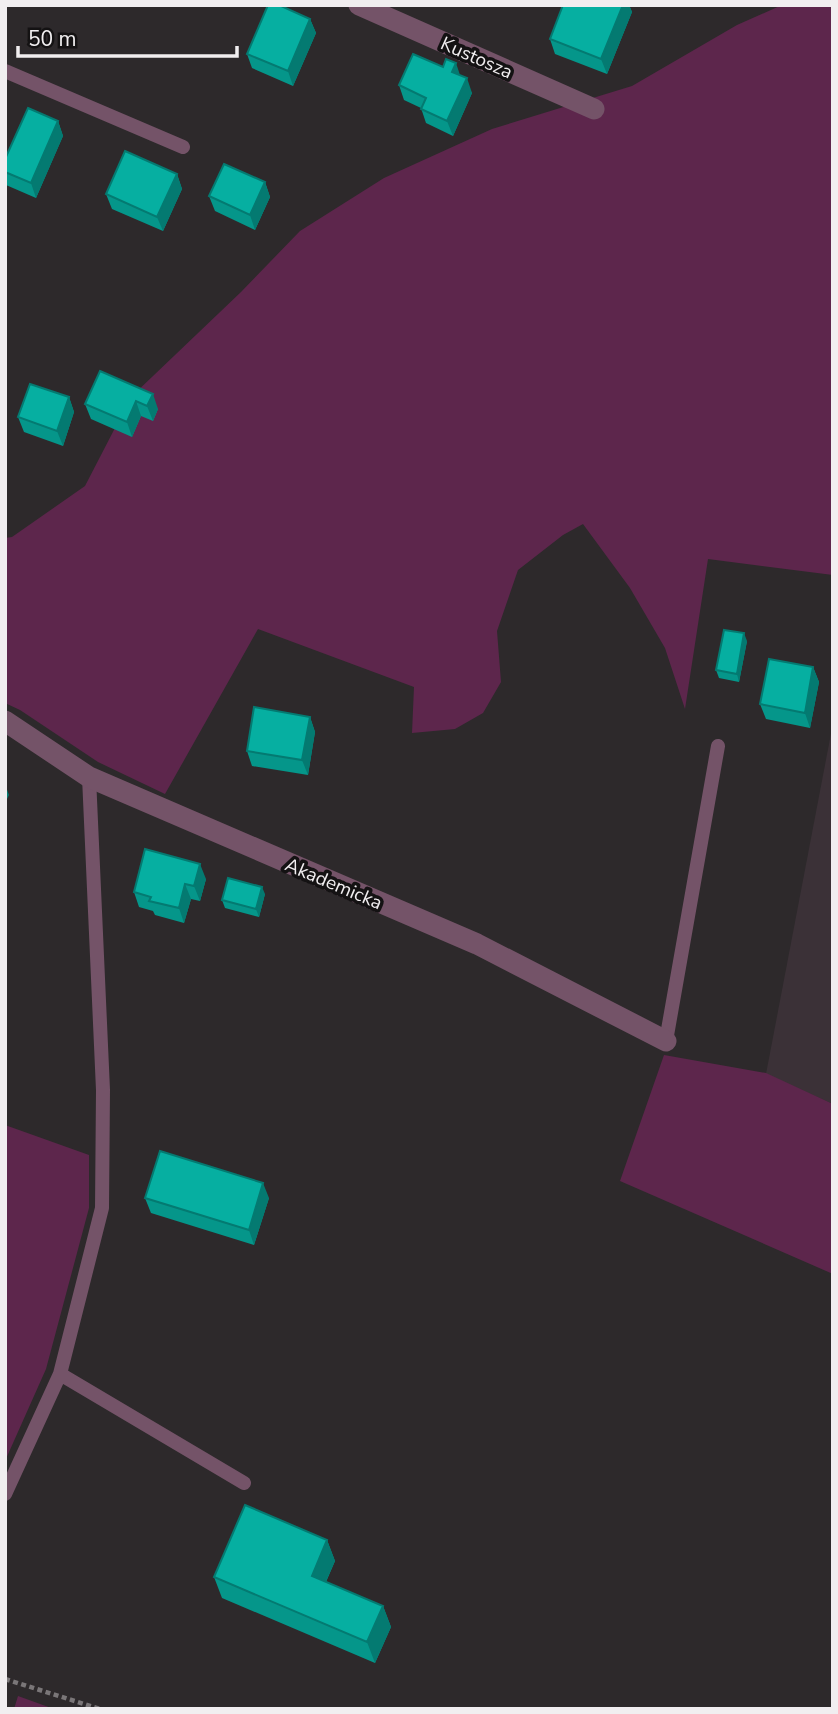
<svg xmlns="http://www.w3.org/2000/svg" width="838" height="1714" viewBox="0 0 838 1714" font-family="'Nunito Sans',sans-serif">
<style>
.built{fill:#3b3137}
.green{fill:#5d264c}
.lines{fill:none;stroke-linecap:round;stroke-linejoin:round}
.path{stroke:#7a7678;stroke-width:4.5;stroke-dasharray:5 3.5;stroke-linecap:butt}
.lane{stroke:#745368;stroke-width:14}
.street{stroke:#745368;stroke-width:21}
.wall{fill:#05968a}
.shaded-wall{fill:#047a71}
.building{fill:#06afa1;stroke:#047a71;stroke-width:2}
.labels{text-anchor:middle;stroke-width:7;stroke-linejoin:round;paint-order:stroke}
.street-label{font-size:19px;fill:#f1eef0;stroke:#141213}
</style>
<rect width="100%" height="100%" fill="#2d292b"/>
<path class="built" d="M833,723V1104L766,1074Z"/>
<path class="green" d="M782,5H833V575L708,559L685,709L665,648L630,588L583,524L563,535L518,570L497,631L501,682L483,713L455,729L412,733L414,687L258,629L165,794L98,762L20,710L5,703V538L12,537L85,486L131,397L241,292L300,231L384,178L492,129L632,86L737,25Z
M664,1055L766,1073L833,1104V1274L620,1181Z
M5,1125L89,1155V1208L46,1369L5,1461Z
M18,1696L54,1709H14Z"/>
<g class="lines">
<path class="path" d="M5,1679L100,1709"/>
<path class="lane" d="M5,71L183,147
M89,777L103,1090L102,1208L60,1374L244,1483
M666,1041L718,746
M5,1494L60,1374"/>
<path class="street" d="M359,5L594,109
M5,721L89,777L477,944L666,1041"/>
</g>
<path class="wall" d="M563,5H629L632,12L607,74L555,54L550,39Z
M310,19L316,33L293,86L252,68L247,54Z
M460,75L472,93L453,136L426,123L421,108L404,100L399,85Z
M58,121L63,136L36,198L6,185L5,159Z
M177,174L182,189L163,231L112,209L106,194Z
M265,182L270,197L255,230L215,211L209,196Z
M100,371L158,409L153,421L141,416L132,437L91,419L85,404Z
M69,397L74,412L63,446L24,432L18,417Z
M747,641L739,682L719,678L716,670Z
M813,667L819,682L810,728L766,719L760,704Z
M310,717L315,732L308,775L252,766L247,751Z
M206,879L200,901L191,899L184,923L155,915L153,911L139,907L134,892Z
M265,894L259,917L225,908L222,900Z
M145,1198H269L254,1245L151,1213Z
M327,1540L335,1561L326,1582L383,1606L391,1627L375,1663L222,1598L214,1577Z"/>
<path class="shaded-wall" d="M623,5H629L632,12L607,74L601,59Z
M310,19L316,33L293,86L288,71Z
M456,63L461,78L452,72Z
M467,78L472,93L453,136L447,121Z
M58,121L63,136L36,198L31,183Z
M177,174L182,189L163,231L157,217Z
M265,182L270,197L255,230L250,215Z
M153,394L158,409L153,421L147,406Z
M69,397L74,412L63,446L57,431Z
M136,401L141,416L132,437L127,422Z
M744,633L747,641L739,682L737,674Z
M813,667L819,682L810,728L805,713Z
M310,717L315,732L308,775L302,760Z
M5,784L9,795L5,803Z
M200,864L206,879L200,901L194,886Z
M185,884L191,899L184,923L179,908Z
M262,887L265,894L259,917L256,909Z
M263,1183L269,1198L254,1245L249,1230Z
M327,1540L335,1561L319,1597L312,1576Z
M383,1606L391,1627L375,1663L367,1642Z"/>
<path class="building" d="M268,5H279L310,19L288,71L247,54Z
M563,5H623L601,59L550,39Z
M413,54L443,67L446,59L456,63L452,72L467,78L447,121L421,109L426,98L399,85Z
M28,108L58,121L31,183L5,172V159Z
M125,151L177,174L157,217L106,194Z
M224,164L265,182L250,215L209,196Z
M100,371L153,394L147,406L136,401L127,422L85,404Z
M30,384L69,397L57,431L18,417Z
M724,630L744,633L737,674L716,670Z
M769,659L813,667L805,713L760,704Z
M254,707L310,717L302,760L247,751Z
M145,849L200,864L194,886L185,884L179,908L149,901L151,897L134,892Z
M228,878L262,887L256,909L222,900Z
M160,1151L263,1183L249,1230L145,1198Z
M245,1505L327,1540L312,1576L383,1606L367,1642L214,1577Z"/>
<g class="labels">
<g class="street-label">
<text transform="translate(477 57) rotate(24)" y="7">Kustosza</text>
<text transform="translate(334 883) rotate(23)" y="7">Akademicka</text>
</g>
</g>
<rect width="838" height="1714" fill="none" stroke="#f1eef0" stroke-width="14"/>
<path d="M18 46v10h219v-10" fill="none" stroke="#f1eef0" stroke-width="3.5"/>
<text x="28" y="46" font-size="21" fill="#f1eef0" stroke="#141213" stroke-width="5" paint-order="stroke">50 m</text>
</svg>
